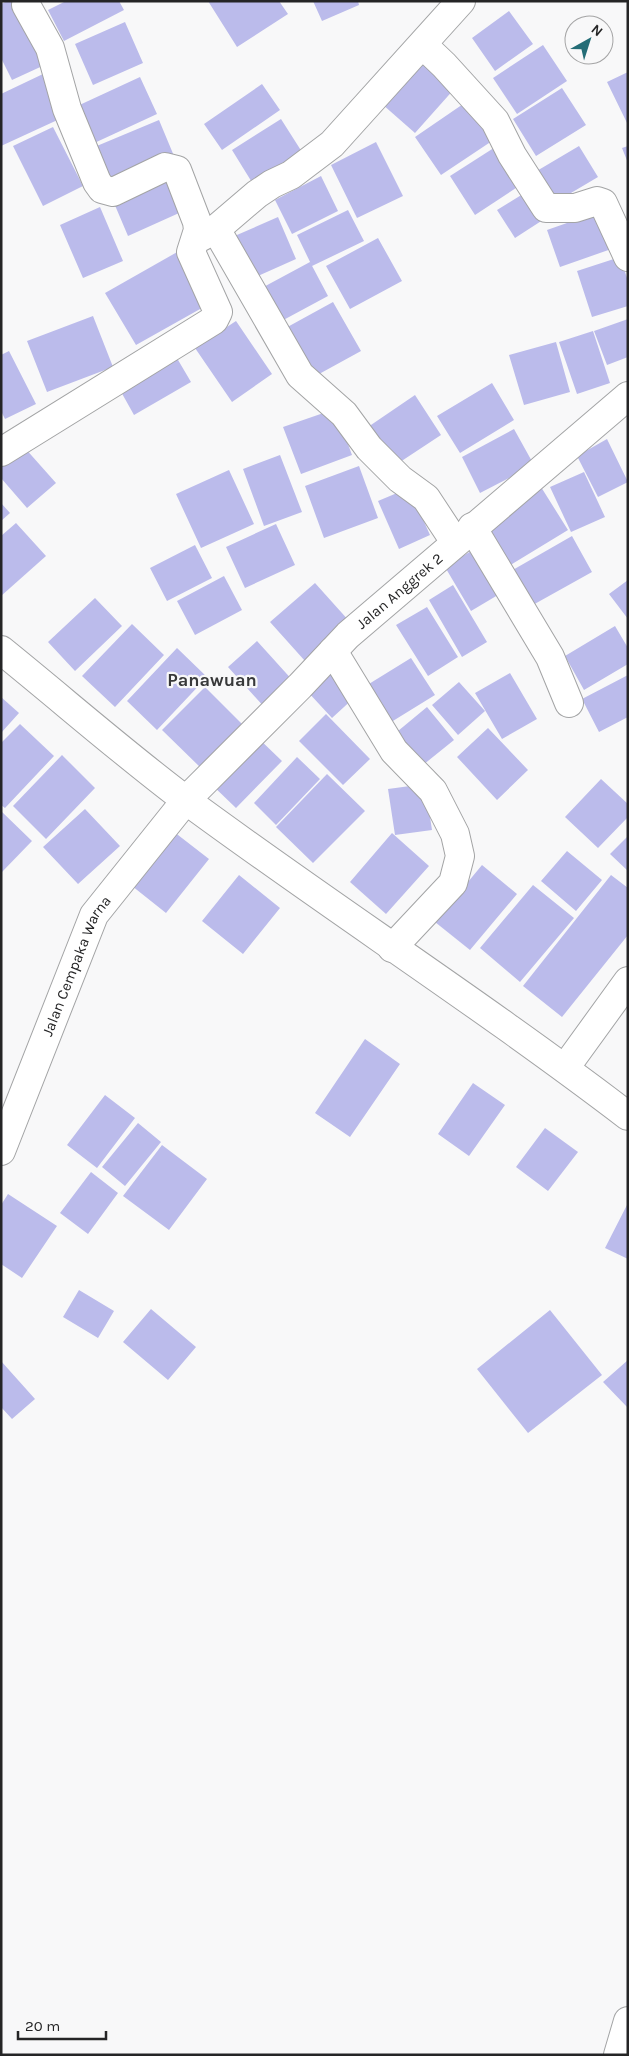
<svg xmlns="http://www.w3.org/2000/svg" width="629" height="2056" viewBox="0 0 629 2056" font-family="Karla,sans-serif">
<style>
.building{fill:#bbbbeb}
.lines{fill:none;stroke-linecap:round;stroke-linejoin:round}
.street-casing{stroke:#a3a4a5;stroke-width:30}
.secondary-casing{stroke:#a3a4a5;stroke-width:30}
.street{stroke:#fff;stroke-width:28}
.secondary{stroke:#fff;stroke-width:28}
.labels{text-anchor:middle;stroke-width:4.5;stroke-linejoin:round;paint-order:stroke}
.street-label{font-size:15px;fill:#252526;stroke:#f8f8f9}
.quarter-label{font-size:18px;font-weight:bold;fill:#38393a;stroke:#f8f8f9}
</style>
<rect width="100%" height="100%" fill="#f8f8f9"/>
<path class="building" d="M7,1H18L49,63L12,80L1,58V4Z
M66,1H119L124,10L64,41L48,10Z
M208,1H279L288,14L237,47Z
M313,1H358L359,5L322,21Z
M509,11L533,44L495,71L472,38Z
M125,22L143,63L93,85L75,44Z
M543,45L567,81L517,114L493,78Z
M423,57L456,87L415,133L382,104Z
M628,72V125L607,82Z
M43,74L64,117L1,146V94Z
M140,77L157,114L90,145L73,108Z
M262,84L280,110L222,150L204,124Z
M562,88L586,125L536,156L513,119Z
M469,100L495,139L441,175L415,137Z
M281,119L302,152L253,184L232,150Z
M159,120L174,156L108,184L92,148Z
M53,127L83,186L43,206L13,146Z
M376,142L403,196L357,218L331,165Z
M500,144L525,182L475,215L450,176Z
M579,146L598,177L549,206L530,175Z
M628,146V163L622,148Z
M321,176L338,211L292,234L275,200Z
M174,177L188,209L128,236L114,203Z
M531,189L549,216L515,238L497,210Z
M100,207L123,261L83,278L60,225Z
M348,210L364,241L312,266L297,235Z
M604,210L617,247L560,267L547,230Z
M278,217L296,259L249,280L230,238Z
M378,238L402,281L350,309L326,266Z
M179,251L209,304L136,345L105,293Z
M620,257L628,281V306L592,317L577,271Z
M310,262L328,296L276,324L258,290Z
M333,302L361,351L310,379L282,330Z
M93,316L113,367L47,392L27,341Z
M628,319V357L607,365L594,331Z
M236,321L272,374L232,402L195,348Z
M593,331L610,383L577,394L559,342Z
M556,342L570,392L524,405L509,355Z
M171,348L191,382L134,415L115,381Z
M9,351L36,404L5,419L1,411V355Z
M492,383L514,420L460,453L437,416Z
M415,395L441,435L394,466L368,427Z
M335,409L352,455L301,474L283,427Z
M514,429L534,465L480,493L462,457Z
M607,439L628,482L598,497L577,456Z
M24,447L56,483L27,508L1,478V467Z
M280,455L302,512L264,526L243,469Z
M359,466L378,518L324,538L305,486Z
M229,470L254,524L201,548L176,494Z
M584,472L605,517L571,532L550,487Z
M541,487L568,530L507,567L480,525Z
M409,488L430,535L399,549L378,501Z
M1,503L10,513L1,521Z
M16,523L46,556L1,596V536Z
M276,524L295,565L245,588L226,547Z
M572,536L592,572L531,606L511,571Z
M195,545L212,578L167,601L150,568Z
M481,545L508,589L471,611L445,567Z
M224,576L242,610L195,635L177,601Z
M628,580V619L609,594Z
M315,583L350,622L305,661L270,622Z
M453,585L487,642L462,657L429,600Z
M95,598L122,626L75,671L48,642Z
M427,607L458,657L428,676L396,625Z
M132,624L164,655L115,707L82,676Z
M615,626L628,648V664L584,690L565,656Z
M257,641L295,683L266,709L228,667Z
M177,648L207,677L157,730L127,701Z
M411,658L435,695L388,724L364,687Z
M332,669L356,696L332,718L307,691Z
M510,673L537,719L502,739L475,693Z
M628,675V717L599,732L582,699Z
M459,682L485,711L458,735L432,705Z
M205,687L245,727L203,770L162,730Z
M1,697L19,713L1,733Z
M427,707L454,740L418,769L392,736Z
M326,714L370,759L343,785L299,741Z
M20,724L54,756L5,808L1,805V743Z
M488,728L528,770L497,800L457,757Z
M255,735L282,761L236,808L210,783Z
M62,755L95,788L46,839L13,806Z
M297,757L320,779L276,825L254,803Z
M327,774L365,811L313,863L276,827Z
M601,779L628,804V817L598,848L565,817Z
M425,784L432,830L395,835L388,789Z
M85,809L120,846L78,884L43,847Z
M1,811L32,841L1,873Z
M169,828L209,859L166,913L127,882Z
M392,833L429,866L386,914L350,882Z
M628,836V871L610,854Z
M567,851L602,880L576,911L541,881Z
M482,865L517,894L470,950L435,922Z
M239,875L280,908L243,954L202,921Z
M611,875L628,888V935L562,1017L523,986Z
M533,885L574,918L520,982L480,948Z
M365,1039L400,1064L350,1137L315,1113Z
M473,1083L505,1105L469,1156L438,1134Z
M105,1095L135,1118L97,1168L67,1145Z
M138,1123L161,1142L125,1186L102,1167Z
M545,1128L578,1152L548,1191L516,1167Z
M162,1145L207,1179L169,1230L123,1196Z
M91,1172L118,1193L88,1234L60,1213Z
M8,1194L57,1226L22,1278L1,1264V1205Z
M628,1203V1259L605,1248Z
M79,1290L114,1311L98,1338L63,1317Z
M151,1309L196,1347L168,1380L123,1342Z
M550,1310L602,1375L528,1433L477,1369Z
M628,1360V1408L603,1382Z
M1,1361L35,1399L12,1419L1,1407Z"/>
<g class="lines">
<g class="street-casing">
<g id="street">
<path d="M423,45L444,65L495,121L512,155L546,208H575L597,201L603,203L628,257"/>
<path d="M216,229L300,375L344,414L369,448L400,479L426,498L455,542"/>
<path d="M201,237L216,229L257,194L272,184L291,175L332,144L461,1"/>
<path d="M1,452L214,320L218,312L191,252L198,230L197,222L177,170L165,167L113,192L102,189L97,182L67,109L50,48L26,5"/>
<path d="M472,527L550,657L569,703"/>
<path d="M1,650C63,700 123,753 187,801C332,908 484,1006 628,1116"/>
<path d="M333,651L394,751L433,791L455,834L460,856L453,883L392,948"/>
<path d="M565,1068L628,981"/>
<path id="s1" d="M1,1151L94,915L186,800L300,686L348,635L628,396"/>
</g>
</g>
<g class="secondary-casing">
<path id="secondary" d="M618,2055L628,2021"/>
</g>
<use href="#street" class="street"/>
<use href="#secondary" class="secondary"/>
</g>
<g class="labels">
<g class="street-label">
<text dy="5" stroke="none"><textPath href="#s1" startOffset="700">Jalan Anggrek 2</textPath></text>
<text dy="5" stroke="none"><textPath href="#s1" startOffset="200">Jalan Cempaka Warna</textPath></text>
</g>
<g class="quarter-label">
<text x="212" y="686">Panawuan</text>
</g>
</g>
<rect width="629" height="2056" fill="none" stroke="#252526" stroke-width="5"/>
<g transform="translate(589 40) rotate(39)"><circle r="24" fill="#f8f8f9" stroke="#a4a4a5"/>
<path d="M0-4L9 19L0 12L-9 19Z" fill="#246d77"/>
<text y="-8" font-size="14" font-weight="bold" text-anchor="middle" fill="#252526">N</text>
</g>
<path d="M18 2031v8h88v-8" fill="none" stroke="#252526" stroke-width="2.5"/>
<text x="25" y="2031" font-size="15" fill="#252526" stroke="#f8f8f9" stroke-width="4" paint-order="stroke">20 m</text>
</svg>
